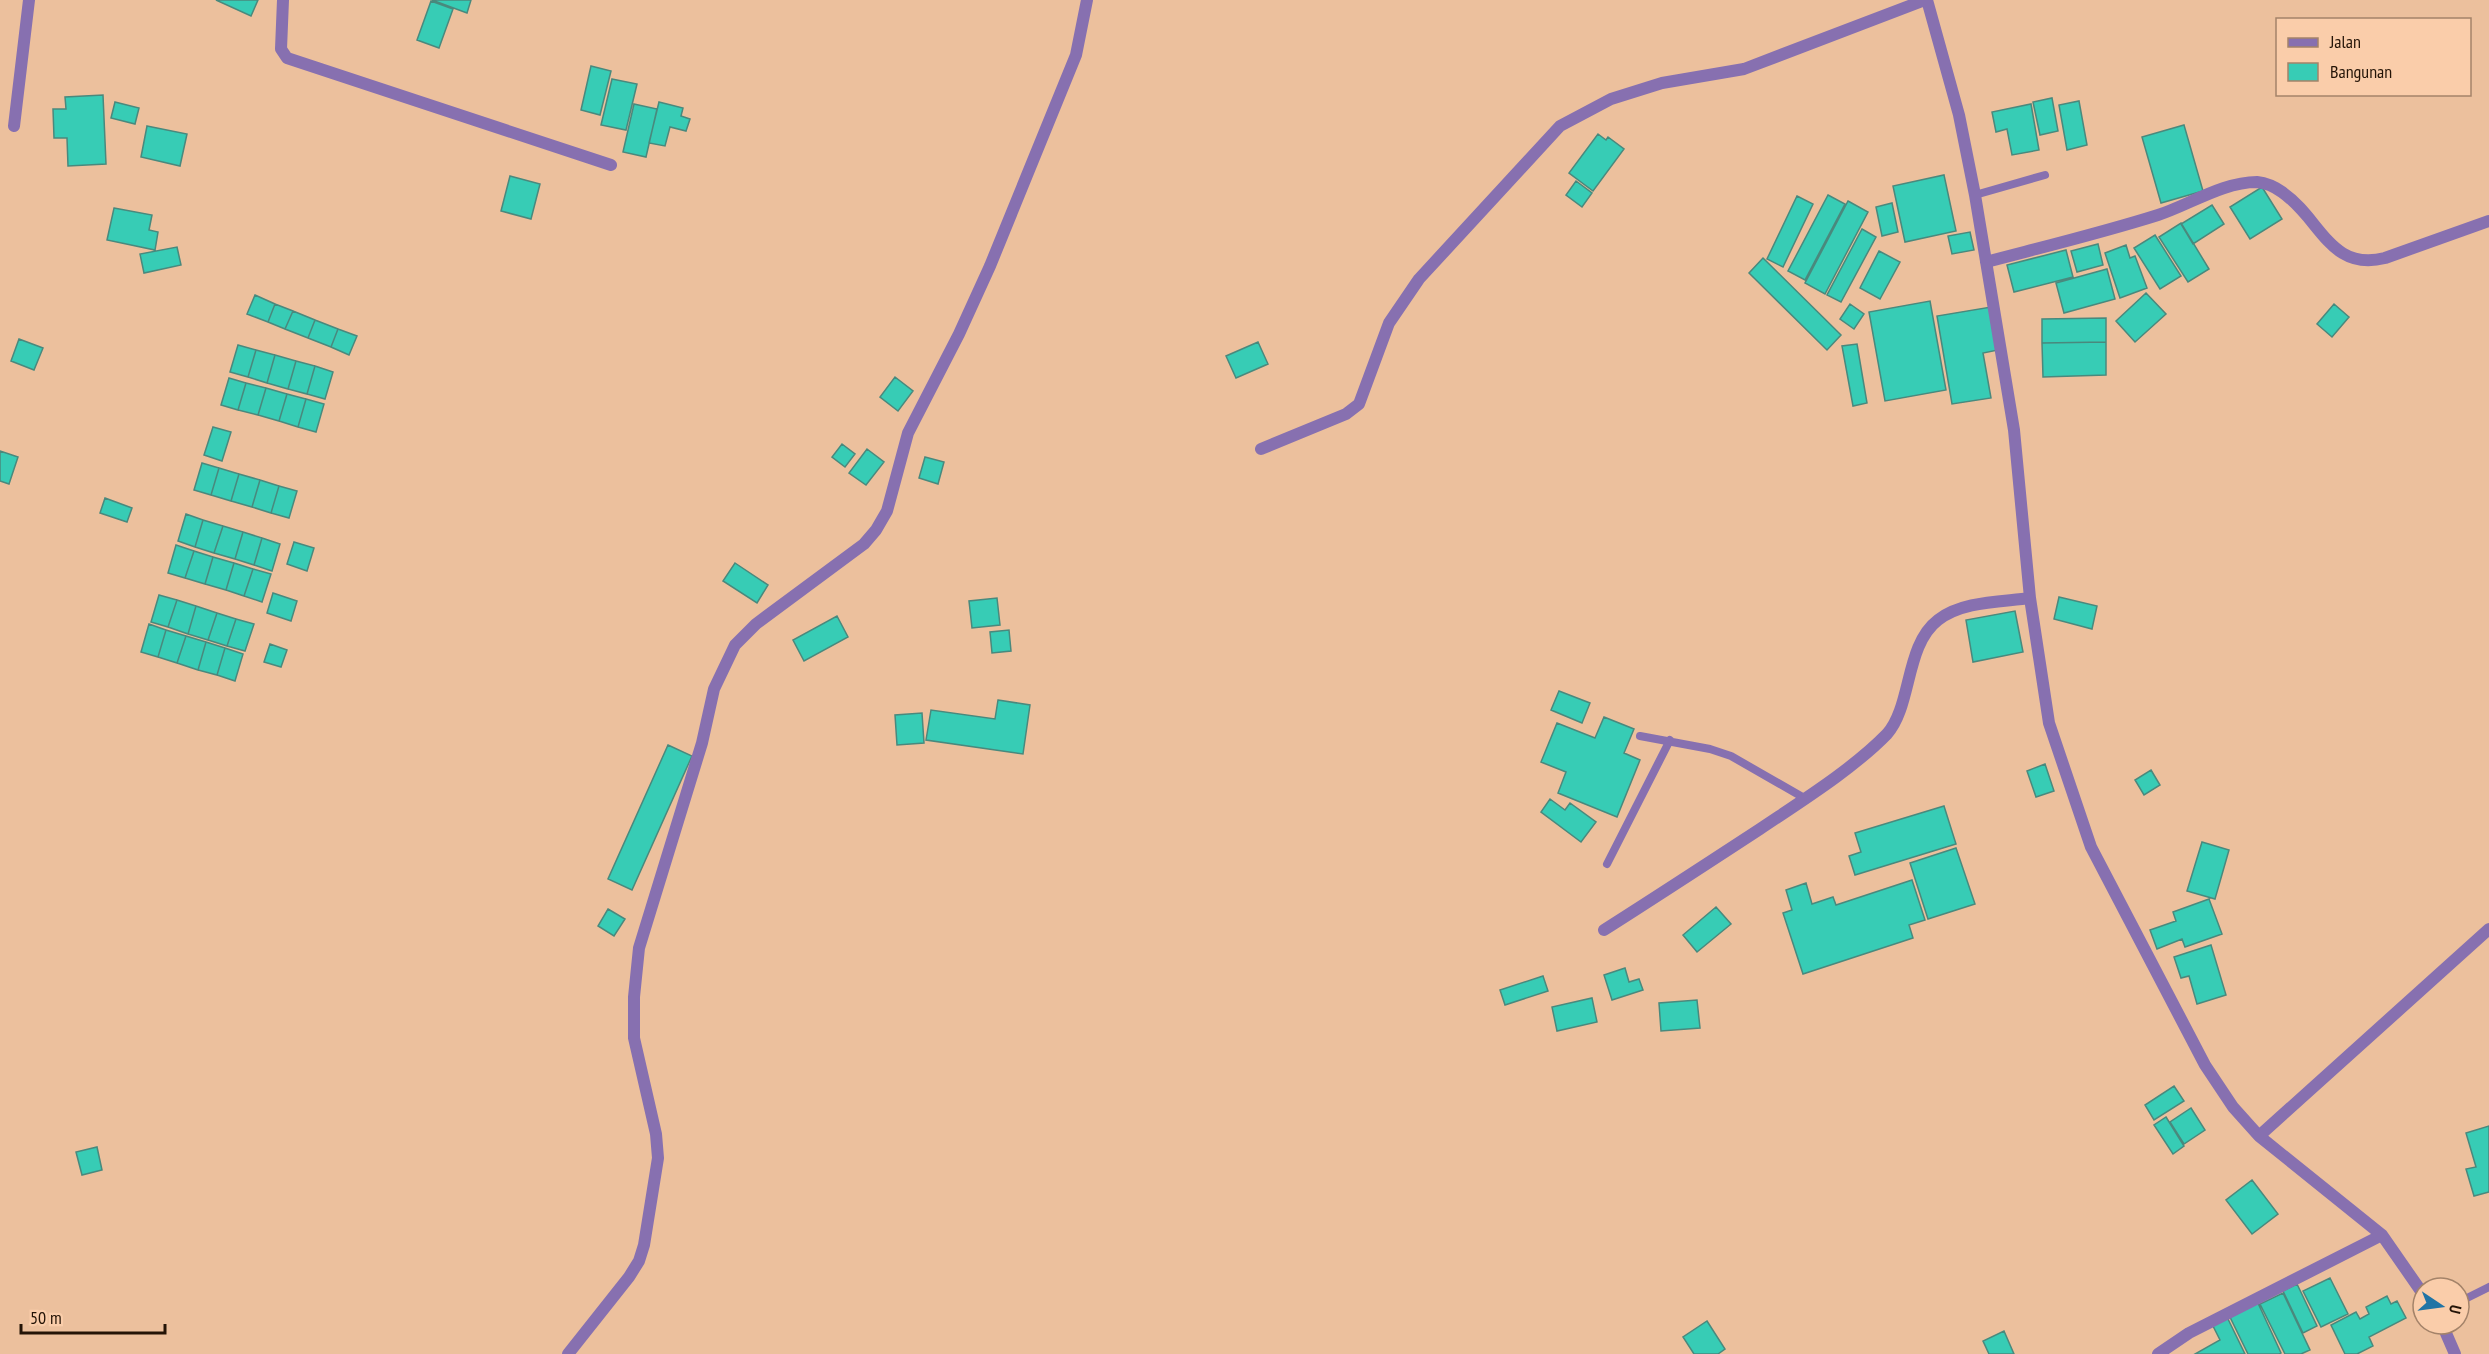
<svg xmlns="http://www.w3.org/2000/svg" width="2489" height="1354" viewBox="0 0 2489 1354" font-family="'PT Sans Narrow',sans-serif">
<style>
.building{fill:#37ccb5;stroke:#49897d;stroke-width:1.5}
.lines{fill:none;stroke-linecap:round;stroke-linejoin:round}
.service{stroke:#8770b0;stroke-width:8}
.minor{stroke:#8770b0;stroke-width:12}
</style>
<rect width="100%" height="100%" fill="#ecc09d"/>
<path class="building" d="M216,0H258L251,16Z
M432,0H471L467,13Z
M431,1L453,9L439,48L417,40Z
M591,66L611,71L600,115L581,110Z
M612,79L637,84L626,130L601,125Z
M103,95L106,164L68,166L67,138H54L53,109H66L65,97Z
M2052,98L2058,131L2040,135L2033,102Z
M2079,101L2087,145L2067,150L2059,105Z
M115,102L139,108L135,124L111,118Z
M659,102L683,108L681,116L690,119L686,131L670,127L665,146L649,143Z
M634,104L657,109L646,157L623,152Z
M2031,104L2039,150L2012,155L2007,129L1996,132L1992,112Z
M2184,125L2203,191L2161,203L2142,137Z
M147,126L187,134L180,166L141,157Z
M1598,134L1606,140L1608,137L1624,149L1593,191L1569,173Z
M1944,175L1956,231L1905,242L1893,186Z
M510,176L540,184L531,219L501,211Z
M1576,181L1592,193L1582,207L1566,195Z
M2262,187L2282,219L2250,239L2230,207Z
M1828,195L1845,204L1805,280L1788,271Z
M1797,196L1813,204L1783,267L1767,259Z
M1848,201L1868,212L1825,294L1805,283Z
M1892,203L1898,232L1882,236L1876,207Z
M2212,205L2224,224L2193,244L2181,224Z
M114,208L152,215L149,230L158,232L155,250L107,240Z
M2181,223L2209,269L2188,282L2159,237Z
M1862,229L1876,237L1841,302L1827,295Z
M1970,232L1974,250L1952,254L1948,236Z
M2155,235L2181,276L2160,289L2134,248Z
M2098,244L2103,265L2077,272L2071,251Z
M2126,245L2130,258L2135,256L2147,288L2120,298L2105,253Z
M177,247L181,265L144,273L140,254Z
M2066,250L2073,277L2014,292L2007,265Z
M1879,251L1900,262L1880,299L1860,288Z
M1763,258L1841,335L1827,350L1749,273Z
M2107,269L2115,299L2064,313L2056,283Z
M2146,293L2166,314L2135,342L2116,321Z
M255,295L275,304L268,322L247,314Z
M1930,301L1946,390L1885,401L1869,312Z
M275,304L293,311L285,329L268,322Z
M1850,304L1864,314L1854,329L1840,319Z
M2334,304L2349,317L2332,337L2317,324Z
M1991,307L1998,350L1983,353L1991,398L1952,404L1937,316Z
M293,311L315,320L308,338L285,329Z
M2106,318V342L2042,343V319Z
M315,320L338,329L331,347L308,338Z
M338,329L357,336L349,355L331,347Z
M19,339L43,348L34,370L11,361Z
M1258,342L1268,364L1236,378L1226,356Z
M2106,342V375L2043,377L2042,343Z
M1857,344L1867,403L1853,406L1842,346Z
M238,345L256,350L248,377L230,372Z
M256,350L275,355L267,383L248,377Z
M275,355L296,361L288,389L267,383Z
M296,361L315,366L307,394L288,389Z
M315,366L333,372L325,399L307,394Z
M895,377L913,391L898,411L880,397Z
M229,378L246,383L238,410L221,405Z
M246,383L266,388L258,415L238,410Z
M266,388L287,394L279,421L258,415Z
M287,394L306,399L298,427L279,421Z
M306,399L324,404L316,432L298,427Z
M213,427L231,432L222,461L204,455Z
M842,444L855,454L845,467L832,457Z
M867,449L884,462L866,485L849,473Z
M0,451L18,457L9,484L0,481Z
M925,457L944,462L938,484L919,478Z
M202,463L219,468L211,495L194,490Z
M219,468L239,474L231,501L211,495Z
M239,474L260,480L252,507L231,501Z
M260,480L279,486L271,513L252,507Z
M279,486L297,491L289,518L271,513Z
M105,498L132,508L127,522L100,513Z
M186,514L203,520L195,547L178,541Z
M203,520L223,526L214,553L195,547Z
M223,526L243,532L235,559L214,553Z
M243,532L262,538L254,565L235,559Z
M262,538L280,544L272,571L254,565Z
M294,542L314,548L307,571L287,564Z
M176,545L194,551L185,578L168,573Z
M194,551L213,557L205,584L185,578Z
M213,557L234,563L226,590L205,584Z
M234,563L253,569L244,596L226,590Z
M735,563L768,585L757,603L723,581Z
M253,569L271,574L262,602L244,596Z
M273,593L297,601L291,621L267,613Z
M159,595L177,600L168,627L151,622Z
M2059,597L2097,606L2092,629L2054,619Z
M997,598L1000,625L972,628L969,601Z
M177,600L196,606L188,634L168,627Z
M196,606L217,613L208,640L188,634Z
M2015,611L2023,652L1973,662L1966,620Z
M217,613L236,619L227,646L208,640Z
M837,616L848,637L804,661L793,640Z
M236,619L254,624L245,651L227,646Z
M149,624L166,630L158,657L141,652Z
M166,630L186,636L177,663L158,657Z
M1009,630L1011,651L992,653L990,632Z
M186,636L206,642L198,670L177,663Z
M206,642L225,648L217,675L198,670Z
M270,644L287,650L281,667L264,662Z
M225,648L243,654L235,681L217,675Z
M1559,691L1590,703L1582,723L1551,710Z
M998,700L1030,705L1023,754L926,740L931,710L995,719Z
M922,713L924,743L897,745L895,715Z
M1604,717L1634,729L1624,753L1640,760L1617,817L1558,793L1566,772L1541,762L1557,723L1595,738Z
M668,745L692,756L632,890L608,879Z
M2045,764L2054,791L2036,797L2027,771Z
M2151,770L2160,785L2144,795L2135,780Z
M1550,799L1565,810L1570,803L1596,822L1581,842L1541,812Z
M1944,806L1956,844L1855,875L1849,856L1861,852L1855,833Z
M2202,842L2229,850L2215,899L2187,891Z
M1956,848L1975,904L1928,919L1910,863Z
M1912,880L1925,920L1909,925L1913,938L1803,974L1783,913L1792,910L1786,890L1806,883L1812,904L1833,897L1836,905Z
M2209,899L2222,934L2185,947L2182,939L2157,949L2150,930L2176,921L2173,912Z
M1716,907L1731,924L1697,952L1683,935Z
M608,909L625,919L614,936L598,926Z
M2211,945L2226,995L2197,1004L2189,976L2181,978L2174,957Z
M1625,968L1629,982L1639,979L1643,990L1612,1000L1604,975Z
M1543,976L1548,991L1505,1005L1500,990Z
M1592,998L1597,1022L1557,1031L1552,1007Z
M1697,1000L1700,1028L1661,1031L1659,1003Z
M2174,1086L2184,1101L2154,1120L2145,1105Z
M2191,1108L2205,1130L2184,1144L2170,1122Z
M2166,1117L2184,1146L2173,1154L2154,1125Z
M2489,1126V1192L2474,1196L2466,1169L2476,1167L2466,1133Z
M97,1147L102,1170L82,1175L76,1152Z
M2252,1180L2278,1214L2252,1234L2226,1200Z
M2330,1278L2348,1314L2321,1327L2303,1291Z
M2297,1284L2317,1326L2303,1333L2283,1291Z
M2283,1293L2310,1350L2301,1354H2285L2260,1304Z
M2387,1296L2391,1304L2397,1301L2406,1318L2369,1337L2373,1346L2357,1354H2345L2331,1325L2356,1312L2360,1319L2369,1314L2366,1307Z
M2257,1301L2281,1353L2279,1354H2248L2229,1315Z
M2227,1317L2245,1354H2195L2220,1340L2212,1324Z
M1707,1321L1725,1349L1718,1354H1694L1683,1337Z
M2004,1331L2014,1354H1989L1983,1341Z"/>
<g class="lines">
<path class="service" d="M1975,195L2045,175
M1640,736L1710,749L1731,756L1806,799
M1607,864L1670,740
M2459,1302L2489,1287"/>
<path class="minor" d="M283,0L281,49L287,58L611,165
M1927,0L1959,115L1975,195L2014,430L2030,598L2049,723L2091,847L2205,1065L2233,1107L2259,1136L2382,1235L2423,1294
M14,126L29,0
M1986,262C2043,247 2101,233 2158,215C2189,205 2223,182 2257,182C2266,183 2275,187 2282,192C2321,219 2330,272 2385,258L2489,221
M1261,449L1346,414L1359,404L1389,323L1419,279L1560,126L1611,99L1662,83L1744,69L1925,0
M1604,930C1656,897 1708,863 1760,829C1800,802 1853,769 1887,734C1912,706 1905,645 1938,620C1962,601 2001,602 2030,598
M2259,1136L2489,929
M2442,1324L2455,1354
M568,1354L629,1277L639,1261L644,1245L658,1158L656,1134L634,1038V997L639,948L702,743L714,689L735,645L756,624L864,544L876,530L887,511L908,433L959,334L990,266L1076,55L1087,0
M2158,1354L2189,1333L2382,1235"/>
</g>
<rect x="2276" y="18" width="195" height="78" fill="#facdaa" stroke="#a48369" stroke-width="1.5"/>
<rect x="2288" y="38" width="30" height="9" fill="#8770b0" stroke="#a48369" stroke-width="1.5"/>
<text x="2330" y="48" font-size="18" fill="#241407">Jalan</text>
<rect x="2288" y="63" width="30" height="18" fill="#37ccb5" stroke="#a48369" stroke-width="1.5"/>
<text x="2330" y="78" font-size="18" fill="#241407">Bangunan</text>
<g transform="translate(2441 1306) rotate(103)"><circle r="28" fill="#facdaa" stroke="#a48369" stroke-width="1.5"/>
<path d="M0-4.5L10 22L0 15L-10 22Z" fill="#2174a5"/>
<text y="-9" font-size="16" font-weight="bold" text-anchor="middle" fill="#241407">U</text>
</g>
<path d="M21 1324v9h144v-9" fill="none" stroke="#241407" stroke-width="3"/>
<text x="30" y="1324" font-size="18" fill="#241407" stroke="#facdaa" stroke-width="4.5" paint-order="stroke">50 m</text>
</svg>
